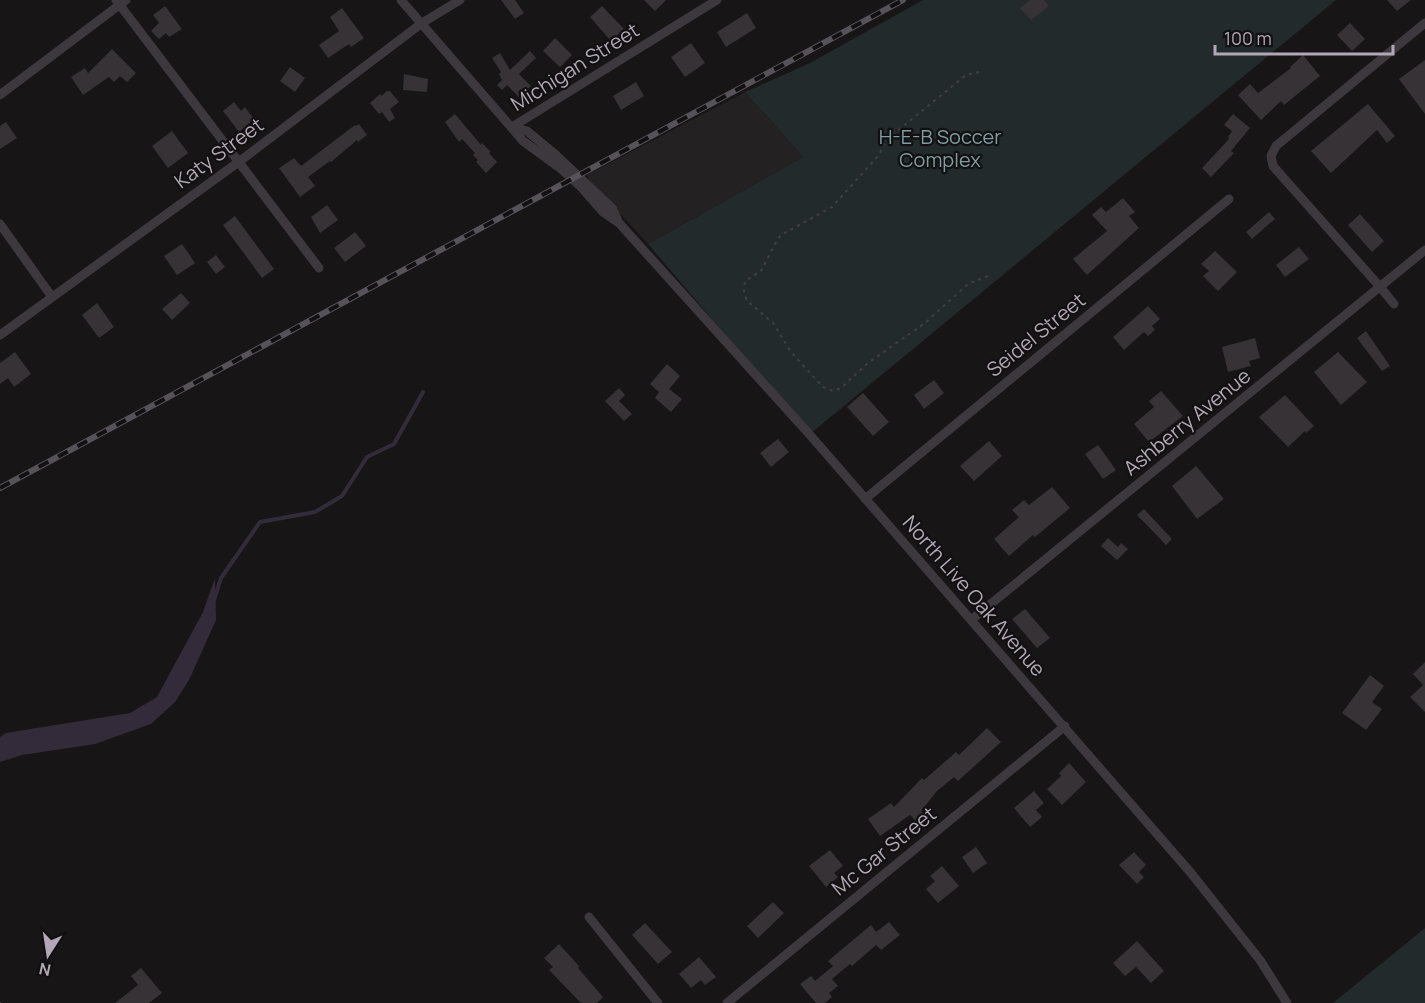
<svg xmlns="http://www.w3.org/2000/svg" width="1425" height="1003" viewBox="0 0 1425 1003" font-family="Manrope,sans-serif">
<style>
.built{fill:#242123}
.green{fill:#232a2b}
.water{fill:#332b3a}
.lines{fill:none;stroke-linecap:round;stroke-linejoin:round}
.stream{stroke:#332b3a;stroke-width:4}
.building{fill:#363235}
.path{stroke:#433e45;stroke-width:2;stroke-dasharray:3 4.5;stroke-linecap:butt}
.street{stroke:#3d383e;stroke-width:9}
.rail-casing{stroke:#575159;stroke-width:6}
.rail{stroke:#121011;stroke-width:4;stroke-dasharray:11;stroke-linecap:butt}
.labels{text-anchor:middle;stroke-width:4.5;stroke-linejoin:round;paint-order:stroke}
.street-label{font-size:20px;fill:#b3a7b7;stroke:#121011}
.park-label{font-size:20px;fill:#7e9ca2;stroke:#121011}
</style>
<rect width="100%" height="100%" fill="#171516"/>
<path class="built" d="M745,92L803,157L648,244L590,181L587,175Z"/>
<path class="green" d="M923,0H1336L810,434L648,244L803,157L745,92L810,63Z
M1425,928V1003H1333Z"/>
<path class="water" d="M215,578L216,620L189,680L175,702L151,724L95,744L22,755L0,762V737L6,733L130,713L157,697L203,612Z"/>
<g class="lines">
<path class="stream" d="M214,600L221,578L260,522L315,512L342,496L367,457L394,444L423,392"/>
</g>
<path class="building" d="M501,0H515L524,13L515,19Z
M644,0H666L655,11Z
M1030,0H1044L1049,6L1031,20L1020,8Z
M1387,0H1411L1397,11Z
M165,6L182,29L169,37L166,33L159,39L151,31L159,23L153,15Z
M602,6L624,29L611,41L590,17Z
M342,8L364,38L351,47L349,44L328,58L319,45L339,31L330,17Z
M747,13L756,28L726,47L717,32Z
M1350,23L1365,39L1352,51L1337,35Z
M555,38L572,55L560,67L543,51Z
M691,43L705,63L685,77L671,57Z
M112,49L136,73L127,82L120,76L114,82L109,77L83,95L71,77L85,68L88,73Z
M530,51L536,58L519,74L531,86L519,97L507,85L502,90L497,85L502,80L499,74L501,72L492,58L500,53L510,70Z
M1303,55L1320,76L1284,105L1281,101L1261,120L1238,95L1250,84L1258,93L1291,68L1290,67Z
M1425,60V114L1399,79Z
M290,67L305,78L295,92L280,81Z
M404,74L428,79L427,92L403,90Z
M636,82L644,96L621,110L613,96Z
M387,91H390L399,102L390,109L395,118L389,122L382,112L379,114L370,103L380,94L381,96Z
M234,102L241,111L245,107L254,119L239,132L223,111Z
M1368,104L1395,136L1387,143L1377,130L1331,173L1311,151Z
M455,114L481,145L482,143L491,152L489,153L497,162L486,173L476,162L478,160L473,155L475,153L462,139L459,142L445,122Z
M1233,114L1250,128L1231,151L1234,153L1211,177L1202,168L1229,139L1228,137L1232,131L1224,125Z
M6,122L17,138L0,149V126Z
M359,124L367,135L358,142L357,140L331,162L330,161L308,177L315,186L300,197L279,168L294,158L301,166L355,125L356,126Z
M172,131L188,153L168,168L152,146Z
M1123,198L1135,212L1129,216L1139,228L1087,275L1073,259L1107,231L1092,215L1101,207L1106,212Z
M327,205L338,220L320,233L311,217Z
M1269,212L1275,219L1252,239L1246,232Z
M1360,214L1384,241L1372,252L1348,225Z
M235,216L274,269L262,278L223,225Z
M355,232L366,246L345,262L334,248Z
M182,244L195,263L177,275L164,256Z
M1299,247L1309,259L1285,277L1276,265Z
M1215,251L1237,272L1218,291L1203,276L1209,271L1201,264Z
M216,255L225,267L216,274L207,262Z
M181,293L190,303L172,320L162,309Z
M97,303L114,327L99,338L82,315Z
M1148,306L1160,319L1152,326L1155,330L1148,336L1144,332L1124,350L1113,337Z
M1366,331L1390,366L1382,371L1357,338Z
M1255,338L1260,358L1249,361L1251,366L1228,372L1222,347Z
M15,352L31,374L14,387L8,378L0,384V363Z
M1338,352L1367,382L1341,405L1314,372Z
M667,364L680,376L669,389L682,399L671,412L655,398L659,392L650,384Z
M934,380L944,393L924,409L914,395Z
M619,388L625,395L619,401L632,414L624,421L605,401Z
M1161,391L1183,416L1149,442L1134,424L1154,407L1149,401Z
M863,393L889,422L873,436L847,407Z
M1285,395L1314,426L1306,433L1305,431L1288,447L1259,417Z
M778,439L789,452L771,467L760,453Z
M989,441L1002,456L974,481L960,466Z
M1098,445L1116,470L1103,479L1085,454Z
M1196,466L1224,499L1197,519L1172,486Z
M1052,487L1070,508L1035,537L1033,535L1009,556L994,539L1019,517L1012,510L1024,500L1029,505Z
M1144,509L1172,539L1166,545L1137,515Z
M1108,538L1118,547L1121,543L1128,549L1117,560L1101,546Z
M1025,609L1050,638L1037,648L1012,619Z
M1425,662V712L1410,697L1423,685L1413,674Z
M1370,675L1384,686L1372,702L1382,709L1366,730L1342,713Z
M987,728L1001,742L958,781L954,777L937,791L921,811L925,814L917,822L910,815L880,836L868,819L891,803L894,807L922,778L924,780L956,752L959,755Z
M1069,763L1086,782L1062,805L1047,789L1061,776L1059,773Z
M1034,791L1044,803L1036,810L1042,817L1030,827L1014,808Z
M976,847L987,863L973,873L962,857Z
M830,850L843,866L834,873L838,877L826,887L809,866Z
M1134,852L1146,865L1139,872L1144,877L1137,884L1119,865Z
M942,866L959,886L938,903L926,889L935,881L930,876Z
M773,902L784,913L758,938L747,926Z
M889,922L900,935L881,950L876,945L852,966L850,964L832,979L838,986L829,993L832,997L825,1003H816L800,984L811,976L815,981L833,966L828,961L871,925L876,932Z
M645,923L672,952L658,964L632,935Z
M1137,941L1164,971L1151,983L1136,967L1125,976L1113,963Z
M559,944L579,966L578,968L603,997L597,1003H581L549,970L553,967L544,958Z
M699,957L716,977L705,985L701,980L691,988L679,974Z
M141,968L162,993L149,1003H115L138,985L131,976Z"/>
<g class="lines">
<path class="path" d="M979,72L966,75L885,141L879,155L832,207L781,235L776,242L761,271L745,281L744,292L747,301L773,323L791,352L823,387L833,391L841,388L868,363L925,323L968,284L988,276
M0,1002V1003"/>
<path class="street" d="M116,0L319,268
M401,0L523,141L560,168L582,188L603,212L619,223L810,435L1191,873L1260,960L1287,1003
M0,95L126,0
M512,127L717,0
M512,127L527,131L556,155L612,208L618,221
M0,224L52,297
M1394,304L1381,288L1273,166L1271,156L1276,146L1425,23
M0,335L240,161L422,23L460,0
M865,499L1229,199
M971,620L1425,250
M589,917L658,1003
M727,1003L1065,726"/>
<g class="rail-casing">
<path id="rail" d="M0,488L903,0"/>
</g>
<use href="#rail" class="rail"/>
</g>
<g class="labels">
<g class="street-label">
<text transform="translate(575 67) rotate(-32)" y="7">Michigan Street</text>
<text transform="translate(219 153) rotate(-36)" y="7">Katy Street</text>
<text transform="translate(1036 335) rotate(-39)" y="7">Seidel Street</text>
<text transform="translate(1187 422) rotate(-39)" y="7">Ashberry Avenue</text>
<text transform="translate(974 596) rotate(49)" y="7">North Live Oak Avenue</text>
<text transform="translate(884 851) rotate(-39)" y="7">Mc Gar Street</text>
</g>
<g class="park-label">
<text x="940" y="144">H-E-B Soccer<tspan x="940" dy="23">Complex</tspan></text>
</g>
</g>
<g transform="translate(48 955) rotate(192)" stroke="#121011" stroke-width="4.5" paint-order="stroke">
<path d="M0-4.5L10 22L0 15L-10 22Z" fill="#b3a7b7"/>
<text y="-9" font-size="16" font-weight="bold" text-anchor="middle" fill="#b3a7b7">N</text>
</g>
<path d="M1215 45v9h178v-9" fill="none" stroke="#b3a7b7" stroke-width="3"/>
<text x="1224" y="45" font-size="18" fill="#b3a7b7" stroke="#121011" stroke-width="4.5" paint-order="stroke">100 m</text>
</svg>
